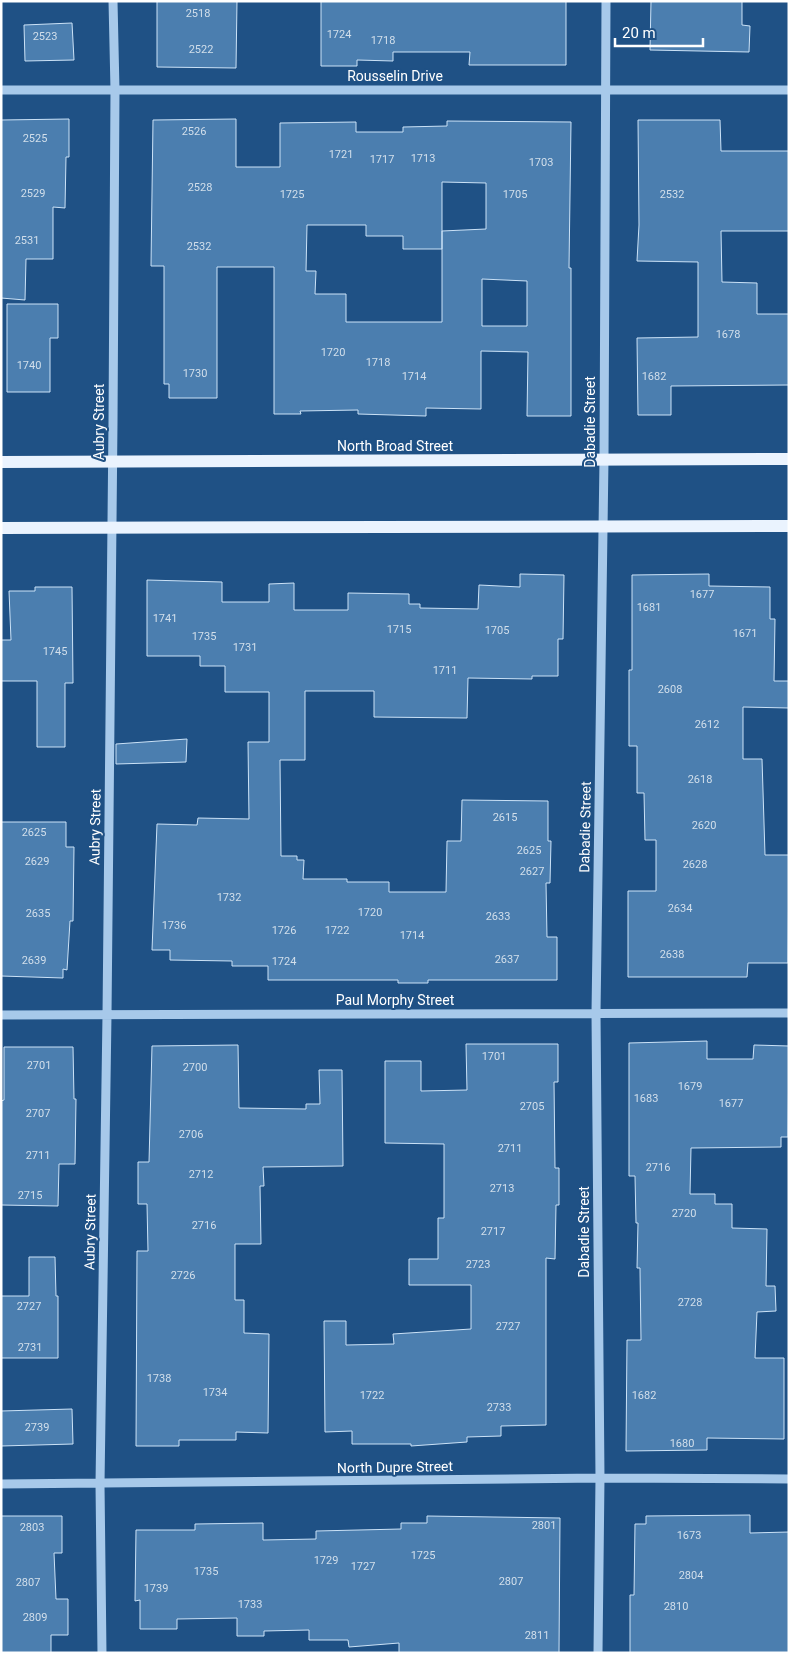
<svg xmlns="http://www.w3.org/2000/svg" width="790" height="1654" viewBox="0 0 790 1654" font-family="Roboto,sans-serif">
<style>
.building{fill:#4b7eaf;stroke:#cbe2f7;fill-rule:evenodd}
.lines{fill:none;stroke-linecap:round;stroke-linejoin:round}
.minor{stroke:#a7c9ea;stroke-width:9}
.major{stroke:#eaf3fe;stroke-width:12}
.labels{text-anchor:middle;stroke-width:4;stroke-linejoin:round;paint-order:stroke}
.number-label{font-size:11px;fill:#d2dfeb}
.street-label{font-size:14px;fill:#fff;stroke:#1f5185}
</style>
<rect width="100%" height="100%" fill="#1f5185"/>
<path class="building" d="M157,1H237L236,68L157,67Z
M321,1H566V65H469L470,52H393V61L357,60V66H321Z
M651,1H742V25L750,26L749,52L650,50Z
M72,23L74,60L25,61L24,25Z
M69,119V157H66L65,208L53,207V259H26L25,300L1,298V120Z
M236,119V167H280V123L356,122V132H403V127L447,126V121L571,122L569,268H571V416H527L528,352L481,351V409L426,408V416L358,414V410L300,411L301,414H274V267H217V398H169V384H164V266H151L153,120ZM442,182L486,183V229L442,231V322H346V294H315L316,271H306L307,225H366V236H403V249H442ZM482,279L527,281V326H482Z
M638,120H720L721,151H789V231H721L722,282L757,283V314H789V385L671,386V415H638L637,338L698,337V262L637,261L639,225Z
M7,304H58V338H50V392H7Z
M520,574L564,575L563,639H558V676H532V679L468,678L467,718L374,717V691H305V760H280L281,856H297V860H304L303,879H347V882H389V892H446L447,841H461L462,800L548,801V841H551L550,883H546L547,937H557V980H428V983H398V980H268V966H232V961L170,960V950H152L157,824L197,825L198,818L249,819L248,742H269V692H225V666H200V656H147V580L222,582V602H269V584L294,583V610H348V593L409,594V604H420V608L478,609L479,585L520,587Z
M709,574V586L770,587V619H775L774,681H789V708L743,707V759H762L765,855H789L788,963H748L747,977H628V891H656V840H645L644,793H637V746H629V670H632V575Z
M35,587H72L73,683H65V747H37V681H1V640H11L9,591H35Z
M187,739L186,762L116,764V744Z
M1,822H66V847H74L73,921H70L67,970L63,969V978L1,976Z
M707,1041V1059H753L754,1045L789,1046L788,1137H781V1147L691,1148L690,1194H715V1204H732V1228L767,1229L766,1286H775L776,1311L757,1312L755,1358H784V1439L707,1438V1450L626,1451L627,1340H641L640,1268H637L638,1223H636L635,1176H629V1043Z
M466,1044H558V1082H554L555,1168H559V1205H556L555,1259L546,1258V1425L501,1426V1436L467,1437V1442L411,1446V1444H352V1431L325,1432L324,1321H346V1345L394,1344L393,1334L471,1329V1285H409V1259H438V1218H444V1144L385,1143V1061H421V1091L467,1090Z
M238,1045L239,1108L306,1109V1104H320L319,1070H342L343,1166L263,1167L264,1186H260L261,1244H235V1300H244V1333L269,1334L268,1433L236,1432V1440H179V1446H136L137,1251H148L147,1204H138V1162H149L152,1046Z
M4,1047H73L74,1099H76L75,1164H59L58,1206L1,1205V1101L4,1100Z
M29,1257H55L56,1296H58V1358H1V1296H29Z
M72,1409L73,1444L1,1446V1411Z
M750,1515V1533L789,1532V1653H630V1595H634L635,1524H646V1516Z
M1,1516H62V1553H54L56,1599H68V1635H51V1653H1Z
M427,1516L560,1518L559,1653H399V1643L349,1647L348,1640H309V1630L264,1631V1636H237V1618L177,1619V1629H140V1600L135,1601L136,1530H195V1524L263,1523V1540L316,1539V1531L401,1529V1523H427Z"/>
<g class="lines">
<path class="minor" d="M1,90H789
M1,1015L789,1013
M1,1484L600,1478L789,1479
M102,1653L100,1484L107,1015L113,423L115,90L113,1
M598,1653L600,1478L596,1013L604,460L606,1"/>
<path class="major" d="M1,462L789,459
M1,528L789,526"/>
</g>
<g class="labels">
<g class="number-label">
<text x="198" y="17">2518</text>
<text x="339" y="38">1724</text>
<text x="45" y="40">2523</text>
<text x="383" y="44">1718</text>
<text x="201" y="53">2522</text>
<text x="194" y="135">2526</text>
<text x="35" y="142">2525</text>
<text x="341" y="158">1721</text>
<text x="423" y="162">1713</text>
<text x="382" y="163">1717</text>
<text x="541" y="166">1703</text>
<text x="200" y="191">2528</text>
<text x="33" y="197">2529</text>
<text x="292" y="198">1725</text>
<text x="515" y="198">1705</text>
<text x="672" y="198">2532</text>
<text x="27" y="244">2531</text>
<text x="199" y="250">2532</text>
<text x="728" y="338">1678</text>
<text x="333" y="356">1720</text>
<text x="378" y="366">1718</text>
<text x="29" y="369">1740</text>
<text x="195" y="377">1730</text>
<text x="414" y="380">1714</text>
<text x="654" y="380">1682</text>
<text x="702" y="598">1677</text>
<text x="649" y="611">1681</text>
<text x="165" y="622">1741</text>
<text x="399" y="633">1715</text>
<text x="497" y="634">1705</text>
<text x="745" y="637">1671</text>
<text x="204" y="640">1735</text>
<text x="245" y="651">1731</text>
<text x="55" y="655">1745</text>
<text x="445" y="674">1711</text>
<text x="670" y="693">2608</text>
<text x="707" y="728">2612</text>
<text x="700" y="783">2618</text>
<text x="505" y="821">2615</text>
<text x="704" y="829">2620</text>
<text x="34" y="836">2625</text>
<text x="529" y="854">2625</text>
<text x="37" y="865">2629</text>
<text x="695" y="868">2628</text>
<text x="532" y="875">2627</text>
<text x="229" y="901">1732</text>
<text x="680" y="912">2634</text>
<text x="370" y="916">1720</text>
<text x="38" y="917">2635</text>
<text x="498" y="920">2633</text>
<text x="174" y="929">1736</text>
<text x="284" y="934">1726</text>
<text x="337" y="934">1722</text>
<text x="412" y="939">1714</text>
<text x="672" y="958">2638</text>
<text x="507" y="963">2637</text>
<text x="34" y="964">2639</text>
<text x="284" y="965">1724</text>
<text x="494" y="1060">1701</text>
<text x="39" y="1069">2701</text>
<text x="195" y="1071">2700</text>
<text x="690" y="1090">1679</text>
<text x="646" y="1102">1683</text>
<text x="731" y="1107">1677</text>
<text x="532" y="1110">2705</text>
<text x="38" y="1117">2707</text>
<text x="191" y="1138">2706</text>
<text x="510" y="1152">2711</text>
<text x="38" y="1159">2711</text>
<text x="658" y="1171">2716</text>
<text x="201" y="1178">2712</text>
<text x="502" y="1192">2713</text>
<text x="30" y="1199">2715</text>
<text x="684" y="1217">2720</text>
<text x="204" y="1229">2716</text>
<text x="493" y="1235">2717</text>
<text x="478" y="1268">2723</text>
<text x="183" y="1279">2726</text>
<text x="690" y="1306">2728</text>
<text x="29" y="1310">2727</text>
<text x="508" y="1330">2727</text>
<text x="30" y="1351">2731</text>
<text x="159" y="1382">1738</text>
<text x="215" y="1396">1734</text>
<text x="372" y="1399">1722</text>
<text x="644" y="1399">1682</text>
<text x="499" y="1411">2733</text>
<text x="37" y="1431">2739</text>
<text x="682" y="1447">1680</text>
<text x="544" y="1529">2801</text>
<text x="32" y="1531">2803</text>
<text x="689" y="1539">1673</text>
<text x="423" y="1559">1725</text>
<text x="326" y="1564">1729</text>
<text x="363" y="1570">1727</text>
<text x="206" y="1575">1735</text>
<text x="691" y="1579">2804</text>
<text x="511" y="1585">2807</text>
<text x="28" y="1586">2807</text>
<text x="156" y="1592">1739</text>
<text x="250" y="1608">1733</text>
<text x="676" y="1610">2810</text>
<text x="35" y="1621">2809</text>
<text x="537" y="1639">2811</text>
</g>
<g class="street-label">
<text x="395" y="81">Rousselin Drive</text>
<text transform="translate(99 422) rotate(-90)" y="5">Aubry Street</text>
<text transform="translate(590 422) rotate(-90)" y="5">Dabadie Street</text>
<text x="395" y="451">North Broad Street</text>
<text transform="translate(95 827) rotate(-89)" y="5">Aubry Street</text>
<text transform="translate(585 827) rotate(-89)" y="5">Dabadie Street</text>
<text x="395" y="1005">Paul Morphy Street</text>
<text transform="translate(90 1232) rotate(-89)" y="5">Aubry Street</text>
<text transform="translate(584 1232) rotate(-90)" y="5">Dabadie Street</text>
<text transform="translate(395 1467) rotate(-1)" y="5">North Dupre Street</text>
</g>
</g>
<rect width="790" height="1654" fill="none" stroke="#ffffff" stroke-width="5"/>
<path d="M615 38v8h88v-8" fill="none" stroke="#ffffff" stroke-width="2.5"/>
<text x="622" y="38" font-size="15" fill="#ffffff" stroke="#1f5185" stroke-width="4" paint-order="stroke">20 m</text>
</svg>
